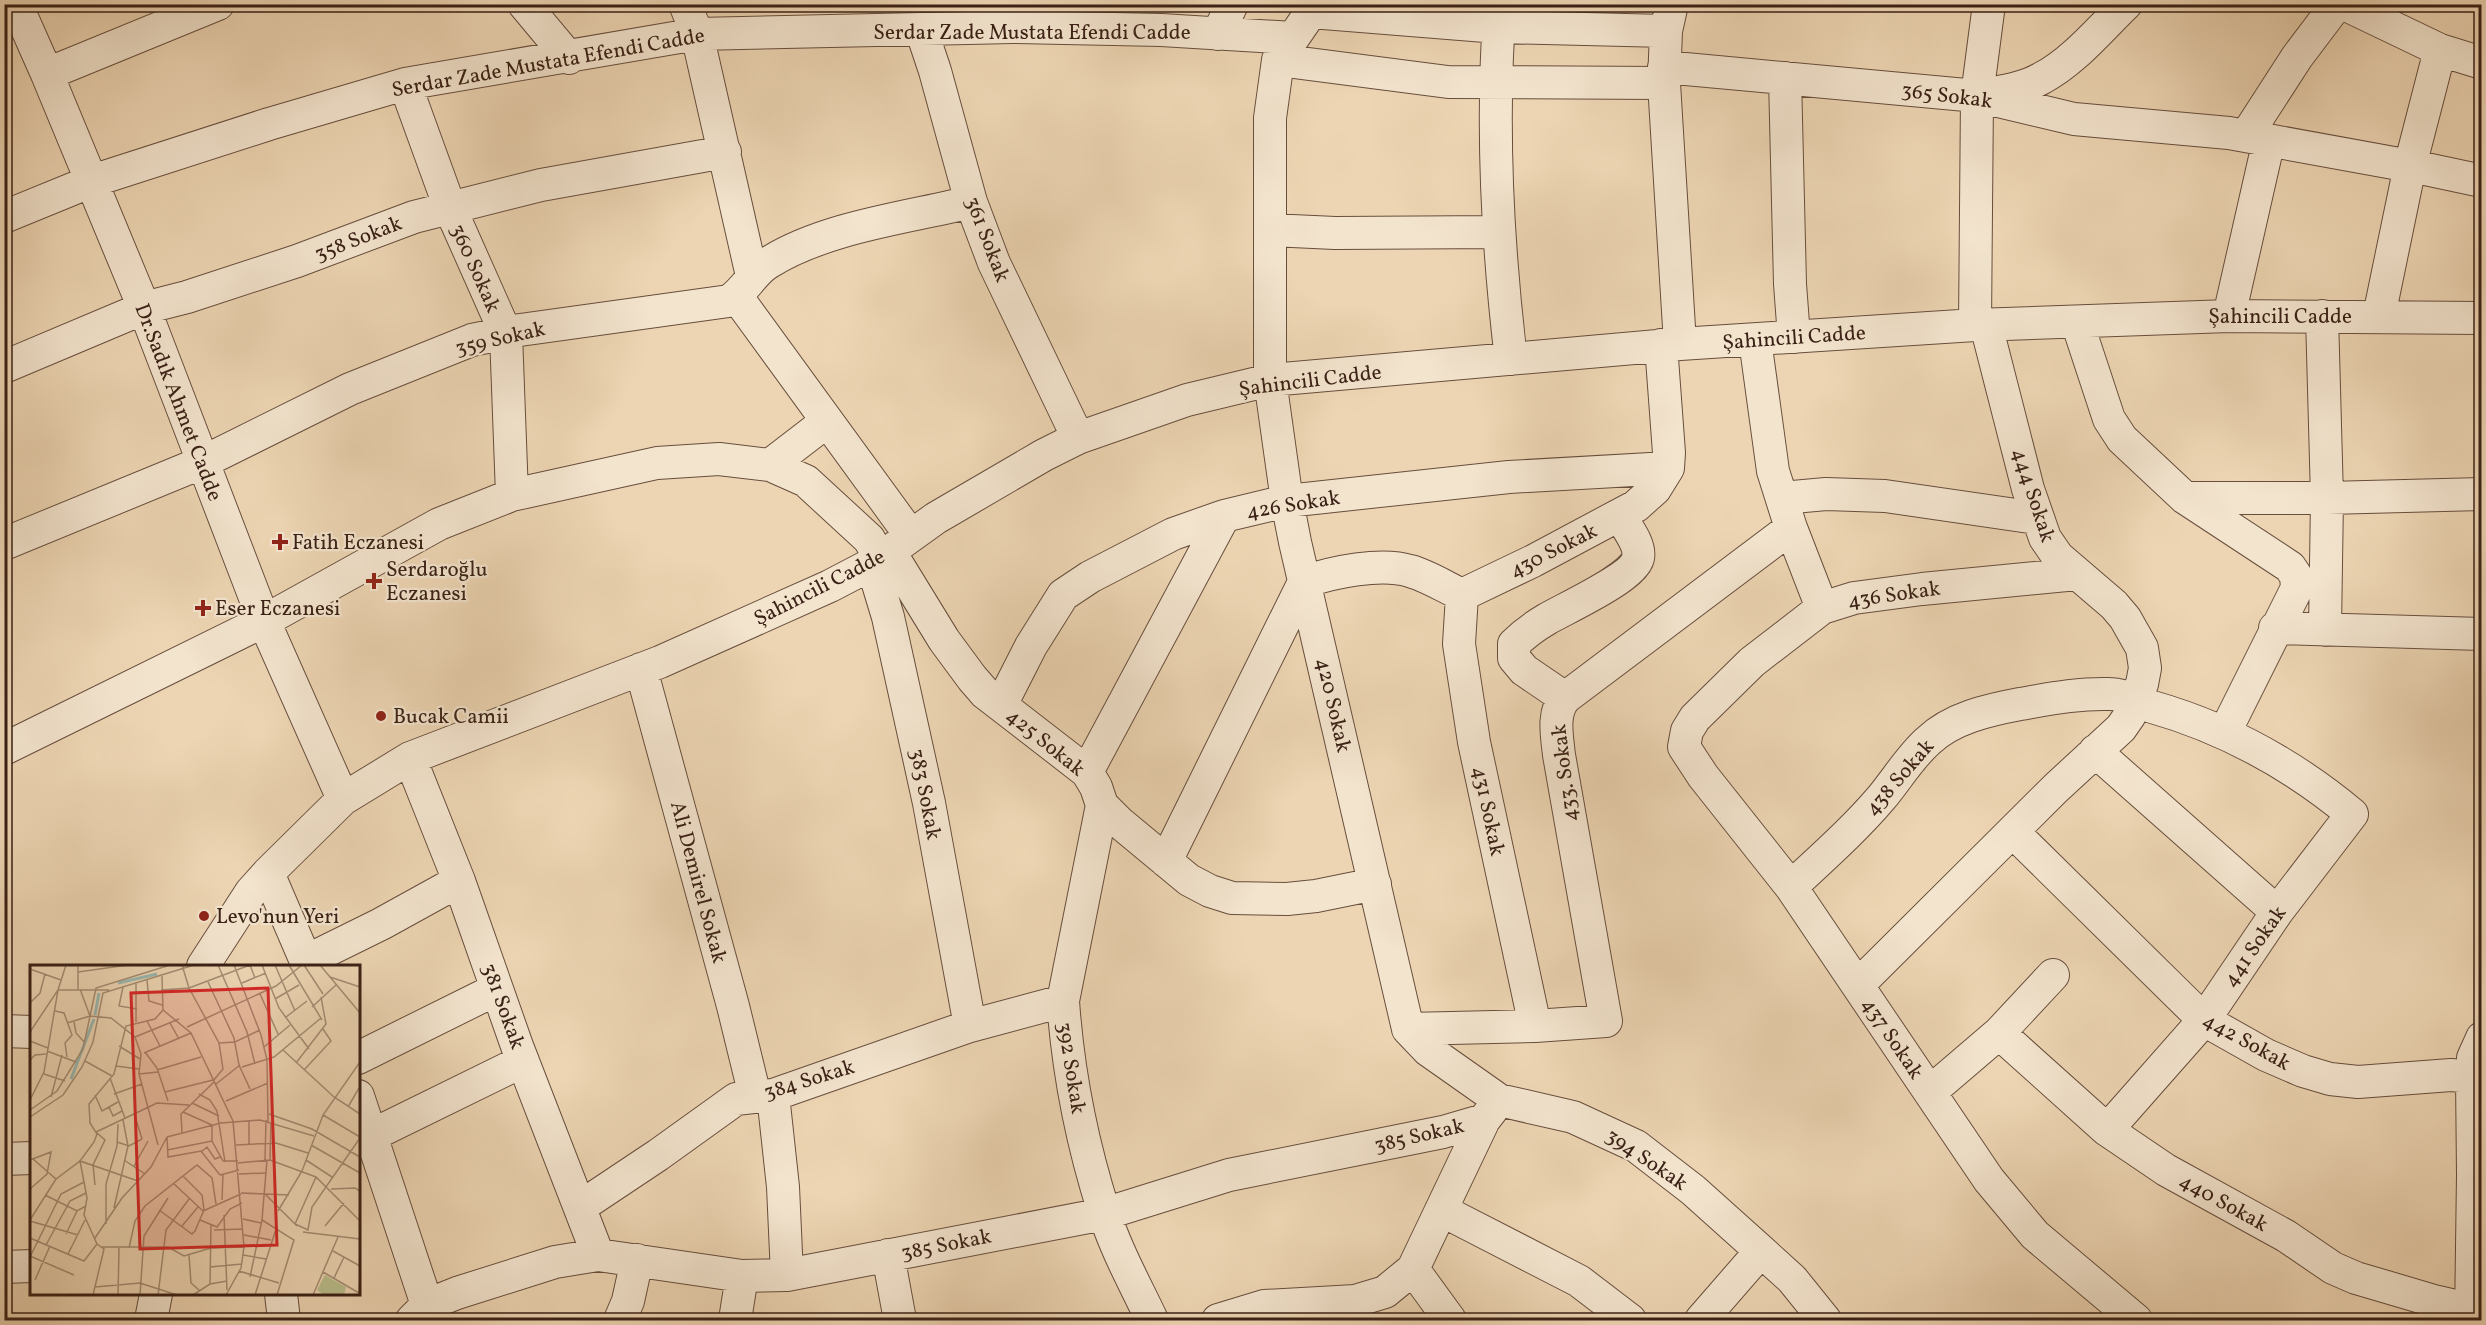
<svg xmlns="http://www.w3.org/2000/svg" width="2486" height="1325" viewBox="0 0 2486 1325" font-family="Vollkorn,serif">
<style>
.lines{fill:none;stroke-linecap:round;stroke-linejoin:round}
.minor-casing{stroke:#674e3d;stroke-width:34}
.minor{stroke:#f3e4ce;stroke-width:32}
.poi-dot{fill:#8f2418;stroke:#f3e4ce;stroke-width:2}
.labels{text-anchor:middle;stroke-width:4.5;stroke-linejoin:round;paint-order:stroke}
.street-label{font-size:21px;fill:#3a2116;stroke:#f3e4ce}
.poi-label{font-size:21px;fill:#3a2116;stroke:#f3e4ce;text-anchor:start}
.inset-river{fill:none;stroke:#99b8b1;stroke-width:3}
.inset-road{fill:none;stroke:#a58d74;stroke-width:1.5}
.view{fill:#d62828;fill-opacity:0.15;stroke:#d62828;stroke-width:3}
.inset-edge{fill:none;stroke:#3a2116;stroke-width:3}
</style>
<rect width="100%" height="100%" fill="#edd5b3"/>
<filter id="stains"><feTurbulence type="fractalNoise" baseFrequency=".00333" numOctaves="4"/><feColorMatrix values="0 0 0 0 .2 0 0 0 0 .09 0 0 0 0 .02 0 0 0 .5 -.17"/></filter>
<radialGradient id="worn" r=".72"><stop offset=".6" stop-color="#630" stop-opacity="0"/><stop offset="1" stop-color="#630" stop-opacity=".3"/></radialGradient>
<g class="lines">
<g class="minor-casing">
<path id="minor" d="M16,4L47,74L144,308L264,621L343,799
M524,4L569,58
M685,4L697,34L752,276
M1313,4L1311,12L1278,60L1270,118V380L1287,501L1295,542L1408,1029L1428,1050L1499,1100L1573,1117L1636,1146L1693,1190L1761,1251L1792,1279L1825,1320
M1500,4C1491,122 1497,242 1511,359
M1672,4L1666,31L1664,83L1680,344
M2344,4L2440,50L2482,63
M1311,12L1498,27L1666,31
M921,29L935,71L971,202L994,263L1078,438
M1218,34L1232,4
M1278,60L1448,82L1664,83
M1664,67L1977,96L2074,119L2229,133L2421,168L2482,181
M47,74L218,4
M1785,78L1790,284L1794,337
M405,84L450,208L506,334L512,495
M1984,95C2004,91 2025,88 2042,78C2074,61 2100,29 2126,4
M2246,136L2297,57L2337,4
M4,217L92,181L269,124L405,84L697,34L1013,27L1161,30L1293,38
M1270,230L1335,233L1499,232
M737,297L911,536
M2229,316L2269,140
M2322,316L2327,498L2325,630
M2379,316L2410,166L2440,50
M2077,322L2109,419L2122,439L2185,498L2290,567L2296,576L2297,588L2225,732
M1975,325L1977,96L1989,4
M1755,340L1773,471L1791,528L1822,608
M4,367L144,308L187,297L297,261L414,217L541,185L725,152
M770,465L826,422
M1782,498L1826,494L1885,496L2037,518
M2185,498H2327L2482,494
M4,544L201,463L350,389L472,340L520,330L729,301C745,291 752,273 768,263C825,227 906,218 971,202
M890,552L944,640L972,678L985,693L1087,772L1096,787L1102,805L1119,822L1189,880L1210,891L1232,898L1287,899L1316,896L1375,884
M872,564L888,617L929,803L970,1026
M2077,574L1922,589L1854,598L1822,608L1752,662L1695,718L1687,731L1684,747L1703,776L1791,887L1989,1180L2035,1235L2136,1320
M1462,595L1459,644L1474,742L1535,1026
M2275,628L2482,634
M641,669L733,1006L755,1096
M1565,698L1524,670L1514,658V644C1524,634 1535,626 1547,619C1566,608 1634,577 1638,558C1641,544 1626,527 1620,516
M1001,705L1031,646L1063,595L1090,577L1173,534L1224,516L1287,501L1509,477L1668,468
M4,749L264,621L439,524L512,495L657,463L719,459L770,465L806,481L869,539L880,558
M2095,751L2277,912
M410,758L459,881L517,1046L598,1255
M1087,772L1224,516
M1102,805L1063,1001C1068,1072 1082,1143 1104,1212C1115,1248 1136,1286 1152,1320
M2013,832L2204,1020L2266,1055L2303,1071L2330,1079L2358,1082L2451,1075L2482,1078
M1166,861L1304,582C1333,572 1381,562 1410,571C1428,576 1445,587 1462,595L1533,561L1636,506L1655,489L1668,468L1669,453L1661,345
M268,873L308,966
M1791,887C1822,858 1854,830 1882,797C1897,779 1910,757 1928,741C1952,718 1988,710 2020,704C2049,699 2079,693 2110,694C2124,694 2135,702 2149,706C2224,727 2292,764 2352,814L2277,912L2204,1020L2107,1130
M306,961L381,924L459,881
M203,966L251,892L268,873L343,799L410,758L660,662L830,586L872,564L936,518L1044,455L1078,438L1187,400L1270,380L1680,344L1975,325L2229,316L2482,318
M1858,985L2056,788L2121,728L2130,715L2133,701L2142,684L2145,668L2142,648L2125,618L2114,605L2058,557L2045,538L2028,489L1986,325
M1408,1029L1535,1026L1606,1021L1559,755C1557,736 1552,713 1565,698L1791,528
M4,1031L32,1032
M1999,1033L2107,1130L2166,1170L2286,1236L2333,1268L2356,1278L2434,1301L2469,1309L2482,1307
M358,1058L497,989
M1930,1092L1999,1033L2053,975
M773,1095L783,1187L787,1275
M358,1096L427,1305
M358,1142L523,1061
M4,1159L32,1158
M580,1207L658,1155L736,1099L773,1095L970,1026L1063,1001
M1441,1210L1579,1281L1630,1320
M888,1255L900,1320
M4,1267L32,1266
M1413,1269L1450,1320
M281,1294L284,1320
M151,1320L156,1294
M412,1320L427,1305L457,1293L555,1262L598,1255L742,1276L787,1275L1104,1214L1229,1175L1443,1132L1484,1120
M620,1320L628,1301L637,1260
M735,1320L742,1276
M1218,1320L1264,1306L1355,1301L1385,1292L1413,1269L1484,1120L1491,1111
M1701,1320L1761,1251
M2471,1320L2473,1175L2472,1076L2473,1058L2482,1038"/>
</g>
<use href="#minor" class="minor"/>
</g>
<g class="poi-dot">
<path d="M277 533h6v6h6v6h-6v6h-6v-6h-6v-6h6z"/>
<path d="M371 572h6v6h6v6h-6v6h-6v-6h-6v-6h6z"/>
<path d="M200 599h6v6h6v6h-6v6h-6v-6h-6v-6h6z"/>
<circle cx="381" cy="716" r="6"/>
<circle cx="204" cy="916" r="6"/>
</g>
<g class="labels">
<g class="street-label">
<text x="1032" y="39">Serdar Zade Mustata Efendi Cadde</text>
<text transform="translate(548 62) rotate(-10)" y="7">Serdar Zade Mustata Efendi Cadde</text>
<text transform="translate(1947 95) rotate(7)" y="7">365 Sokak</text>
<text transform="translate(358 238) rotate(-21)" y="7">358 Sokak</text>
<text transform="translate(988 239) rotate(69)" y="7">361 Sokak</text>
<text transform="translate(476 268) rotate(66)" y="7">360 Sokak</text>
<text x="2280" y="323">Şahincili Cadde</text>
<text transform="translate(1794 337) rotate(-4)" y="7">Şahincili Cadde</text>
<text transform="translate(500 338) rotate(-13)" y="7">359 Sokak</text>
<text transform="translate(1310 380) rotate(-7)" y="7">Şahincili Cadde</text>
<text transform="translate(179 402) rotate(69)" y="7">Dr.Sadık Ahmet Cadde</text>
<text transform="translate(2034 495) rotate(72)" y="7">444 Sokak</text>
<text transform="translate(1293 504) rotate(-9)" y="7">426 Sokak</text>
<text transform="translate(1553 550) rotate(-27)" y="7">430 Sokak</text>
<text transform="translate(819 587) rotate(-27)" y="7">Şahincili Cadde</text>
<text transform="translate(1894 594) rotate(-8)" y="7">436 Sokak</text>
<text transform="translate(1334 705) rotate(77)" y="7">420 Sokak</text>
<text transform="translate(1046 742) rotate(39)" y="7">425 Sokak</text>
<text transform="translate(1564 773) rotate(-97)" y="7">433. Sokak</text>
<text transform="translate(1899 777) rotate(-49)" y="7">438 Sokak</text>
<text transform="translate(926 794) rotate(79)" y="7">383 Sokak</text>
<text transform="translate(1489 811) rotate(78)" y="7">431 Sokak</text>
<text transform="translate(699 882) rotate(75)" y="7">Ali Demirel Sokak</text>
<text transform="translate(2254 946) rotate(-55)" y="7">441 Sokak</text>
<text transform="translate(504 1006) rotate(70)" y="7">381 Sokak</text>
<text transform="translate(1893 1038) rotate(56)" y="7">437 Sokak</text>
<text transform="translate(2247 1041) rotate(29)" y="7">442 Sokak</text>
<text transform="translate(1072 1068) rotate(81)" y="7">392 Sokak</text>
<text transform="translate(809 1079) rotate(-17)" y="7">384 Sokak</text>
<text transform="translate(1419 1135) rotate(-13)" y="7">385 Sokak</text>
<text transform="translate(1647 1159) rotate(34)" y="7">394 Sokak</text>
<text transform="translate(2224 1202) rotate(29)" y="7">440 Sokak</text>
<text transform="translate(946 1244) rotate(-11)" y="7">385 Sokak</text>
</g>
<g class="poi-label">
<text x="292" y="549">Fatih Eczanesi</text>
<text x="386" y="576">Serdaroğlu<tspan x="386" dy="24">Eczanesi</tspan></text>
<text x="215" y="615">Eser Eczanesi</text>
<text x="393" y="723">Bucak Camii</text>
<text x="216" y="923">Levo'nun Yeri</text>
</g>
</g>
<g transform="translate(30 965)">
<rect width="330" height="330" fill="#edd5b3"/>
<path d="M295,310L316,322L314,330H294L287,325Z" fill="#b9bd8c"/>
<path class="inset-river" d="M88,18L127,9M65,50L69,28M41,114L64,54"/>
<path class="inset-road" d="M48,0V24M152,0L159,23L189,78L193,104L183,116M188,0L217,67L225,99M204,0L231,70L237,95L238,157M232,0L249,43L279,84M245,0L265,46M259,0L292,55M274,0L293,29M290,0L330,48M0,4L31,15M48,7L98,0M300,12L330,22M117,15L119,36L132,40M178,17L204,73L209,100L220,124M106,18V57M212,18L236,8M93,22L89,41L107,44M50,24L60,51M28,25H79M131,25L159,23L220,0L225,13M230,29L248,69M245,34L269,20M0,38L10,28L15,9M282,42L306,20M133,45L161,68L203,156L214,282L211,303L196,330M25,46L34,48L42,70L35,78L37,92M256,52L277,36M117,56L130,81M44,57L46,68L55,78M37,58L60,51L81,53L105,72L111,89L109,109L128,180M140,58L149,74M157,62L246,21L272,0M0,67L28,25M105,72L149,54M0,76L18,83M189,78L205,77L230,65M89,81L110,94M234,82L260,60M253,85L304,132L330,149M17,86L46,97M115,87L127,103L138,136M114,88L161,68M0,95L5,90L16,89M55,96L82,111M266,98L296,59L291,32M86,101L109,104M212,102L244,92L291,53M127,105L171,92M274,105L301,76L293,64M14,109L35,116M109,109L128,107M80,113L95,153M186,119L210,100M135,127L183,115M84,129L112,119M169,129L180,135L187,146L195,197M65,130L72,146L88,137M21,132L32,90M0,135L14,107L28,25L36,0M196,136L238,118M162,138L189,151M79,142L83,151L92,146M318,142L329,123M0,145L27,126L53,84L66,23L140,0M153,147L182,160V176L193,196H208M104,148L112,174M239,149L282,164L330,192M293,150L330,172M0,152L33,130L52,102L63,77L73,28L164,0M219,155V179M66,167L127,138L159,140M152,168L151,149L184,117M137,172L191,158L230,155L284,171M137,172L138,192L171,186L190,210M87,177L99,181L112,174M206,180L246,178L278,188M281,180L330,208M137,185L182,176M171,187L177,182L185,194L190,192M3,194L26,214L50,196L64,177L67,169L60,158L59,139L84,109L96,61L125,54L133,45L132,11M0,195L21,187L17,209L0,224M94,195L115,209M235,195L236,155M240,195L241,158M276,195L302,212M208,198L240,195L286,212L330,256M104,201L118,176M209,209L236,208M190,210L209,205M143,218L173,246M65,220L63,200L75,175L67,168M301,224L325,223L330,226M211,228L259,230M235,229L267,261M15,230L47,246L56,241M192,235L193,209M84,243L98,181L93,155M129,245L162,269L165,266L174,245L172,230L153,211M173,246L211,229M248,246L272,206L293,150L330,97M194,250L197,325M213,254L231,258M0,255L26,214M170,255L187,262L200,244L212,238M232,255L264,275L247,330M0,256L48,270M76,259V219L87,181L88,159M265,259L278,265L282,242L330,173M265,259L286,212M152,261L168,242M295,261L314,238M184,265L213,264M273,267L330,274M36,269L47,246M214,270L241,275M0,273L54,296L67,279M65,273L92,233L121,202L137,172M16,280L40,236L56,228M72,282H138L154,291L181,283L214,282M99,283L105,256L115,241L167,200L182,213L186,239M303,286L330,301M38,289L55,255M159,290L161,318L169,325M213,290L236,294M0,291L44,310M0,292L31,229L54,217M180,302L212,299M209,306L249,318M293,307L329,328M220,312L232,255L237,195M304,313L314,292M5,315L20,281M180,319L181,260M65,322L110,318L147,330M329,328L330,308M63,330L74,284L67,279L54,250L57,233L50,196L108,216M88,330L89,283M110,330L114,271L138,233M128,330L136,265L159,234M163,330L180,319L197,316M225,330L246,264M283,330L308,272"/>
<path class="view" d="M238,23L247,280L110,284L101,28Z"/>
<rect width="330" height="330" class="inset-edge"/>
</g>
<rect width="2486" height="1325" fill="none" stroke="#edd5b3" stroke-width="24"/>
<rect x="6" y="6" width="2474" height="1313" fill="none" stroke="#3a2116" stroke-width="3"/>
<rect x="12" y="12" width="2462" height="1301" fill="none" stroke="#3a2116" stroke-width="1.5"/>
<rect width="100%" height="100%" filter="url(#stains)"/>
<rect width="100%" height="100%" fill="url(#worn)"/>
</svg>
